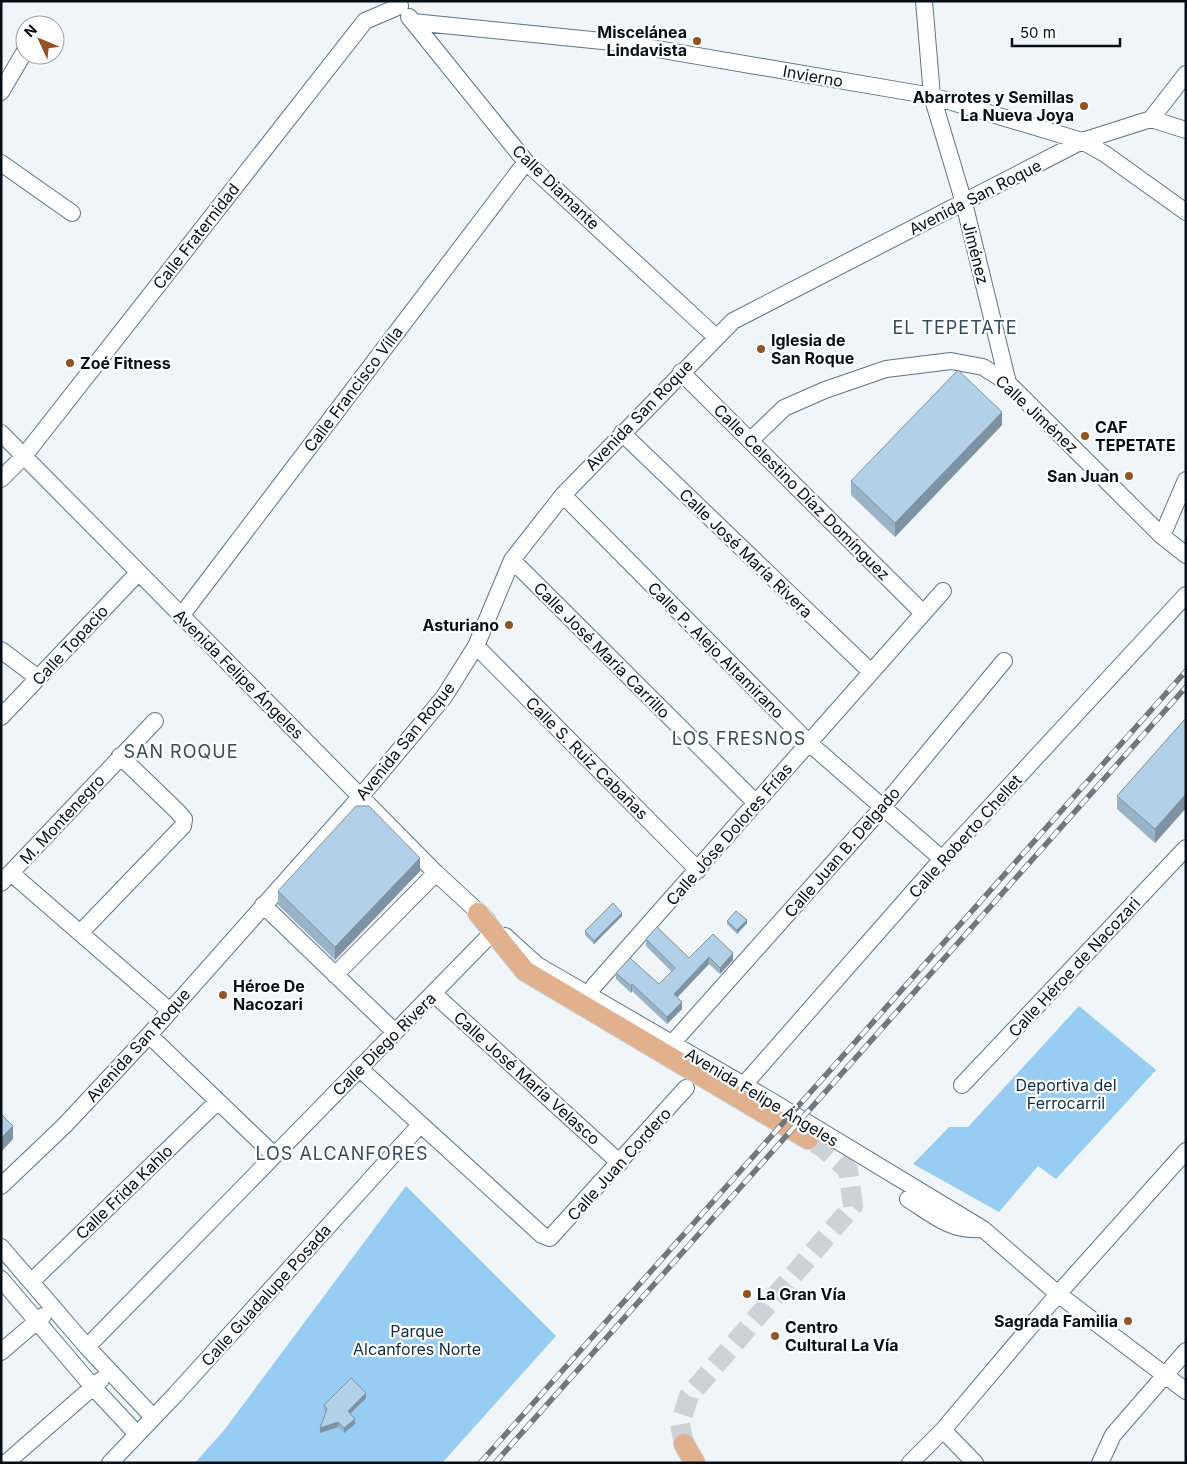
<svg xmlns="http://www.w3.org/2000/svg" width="1187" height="1464" viewBox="0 0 1187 1464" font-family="Inter,sans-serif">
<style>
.green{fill:#98cdf3}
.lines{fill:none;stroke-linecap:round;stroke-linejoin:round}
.major-tunnel{stroke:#ccd2d7;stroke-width:20;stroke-dasharray:20 10;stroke-linecap:butt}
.minor-casing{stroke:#597589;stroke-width:18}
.major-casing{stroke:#cdcfd1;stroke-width:22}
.minor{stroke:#fff;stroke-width:16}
.major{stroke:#e1b08d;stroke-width:20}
.rail-casing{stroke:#6f787e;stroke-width:5.5}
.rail{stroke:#fff;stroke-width:4;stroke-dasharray:11;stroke-linecap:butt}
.wall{fill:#99b3c7}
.shaded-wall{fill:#7d92a2}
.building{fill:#b2d0e7;stroke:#7d92a2}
.poi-dot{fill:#945320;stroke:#fff;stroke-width:2}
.labels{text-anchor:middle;stroke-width:4.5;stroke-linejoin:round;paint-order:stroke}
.poi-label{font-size:16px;font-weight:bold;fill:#050f17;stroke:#fff;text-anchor:start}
.street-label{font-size:16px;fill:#050f17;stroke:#fff}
.park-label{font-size:16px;fill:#092e45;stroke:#fff}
.neighbourhood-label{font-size:18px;letter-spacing:1px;fill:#324d5f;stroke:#fff}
</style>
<rect width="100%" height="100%" fill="#eff5f9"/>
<path class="green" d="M1079,1006L1156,1070L1056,1179L1038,1166L999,1212L913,1164L949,1127H968Z
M406,1186L556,1336L442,1463H195L225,1429Z"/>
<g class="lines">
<path class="major-tunnel" d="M684,1444L680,1424L689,1396L853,1206L848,1170L822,1147L808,1139"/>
<g class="minor-casing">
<path id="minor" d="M924,1L932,96L964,203L1008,383
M409,17L526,162L716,337
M413,22L622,43L932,96L1082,141L1105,154L1186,212
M1,92L25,51
M1151,119L1186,74
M1151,119L1186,130
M1,163L72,213
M681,372L922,612
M1,433L436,873L487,920
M622,433L871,672
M751,440L784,408L825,390L886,369L951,361L983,367L1008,383L1162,536L1186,555
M1,479L24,456L365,21L400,6
M563,495L809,743L942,859
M1162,536L1186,480
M512,560L756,803
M181,616L526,162
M476,646L698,870
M1,650L38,678
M1,717L138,573
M11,873L170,1011
M1,883L155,721
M263,905L395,1032
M80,933L183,826L184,819L177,811L120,756
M505,936L537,965L773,1102L983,1229L1058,1294L1186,1391
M335,975L436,873
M594,986L943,591
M434,994L620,1163
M149,1035L274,1155
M676,1039L882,808L1004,661
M359,1068L542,1235L550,1238L686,1088
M748,1080L942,859L1186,595
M962,1085L1186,848
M1,1186L65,1125L149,1035L361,796L444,697L476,646L512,560L563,495L733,321L1082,141L1151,119
M908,1199C933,1215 950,1231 980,1229
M1,1247L87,1347L153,1417
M1,1279L93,1387L137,1434
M31,1282L217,1102
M87,1347L493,932
M1,1352L43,1316
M943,1430L975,1463
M6,1463L101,1380
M110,1463L175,1395L420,1125
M910,1463L943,1430L1058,1294L1186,1151
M1100,1463L1113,1435L1186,1351"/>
</g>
<g class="major-casing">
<path id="major" d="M478,913L525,971L808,1139
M684,1444L695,1463"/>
</g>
<use href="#minor" class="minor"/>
<use href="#major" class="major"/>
<g class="rail-casing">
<path id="rail" d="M480,1463L1186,671
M495,1463L1186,687"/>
</g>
<use href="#rail" class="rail"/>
</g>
<path class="wall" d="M1002,425L895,537L851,495V481Z
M1186,718V808L1155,843L1117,809V796Z
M420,871L335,960L278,905V891Z
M622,916L594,944L585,935V931Z
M727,921L747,923L737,934L727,924Z
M713,934L733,960L720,974L709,964L677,997L682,1009L667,1024L632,991L631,993L616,979V973L659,984L672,972L646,946V939L689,958Z
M366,1398L350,1413L355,1424L344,1433L338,1427L320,1433L326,1413L324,1410V1405Z"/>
<path class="shaded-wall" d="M1002,412V425L895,537V523Z
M1186,794V808L1155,843V829Z
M420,858V871L335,960V947Z
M622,913V916L594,944V941Z
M747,920V923L737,934V930Z
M733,953V960L720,974V968Z
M709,957V964L674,1001V994Z
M632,984V991L631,993V986Z
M682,1002V1009L667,1024V1017Z
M13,1126V1139L1,1152V1138Z
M366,1393V1398L348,1416V1411Z
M355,1419V1424L344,1433V1428Z
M338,1422V1427L320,1433V1428Z"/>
<path class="building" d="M958,370L1002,412L895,523L851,481Z
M1186,718V794L1155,829L1117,796Z
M356,806H369L420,858L335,947L278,891Z
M613,903L622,913L594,941L585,931Z
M736,911L747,920L737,930L727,921Z
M657,927L689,958L713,934L733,953L720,968L709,957L674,994L682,1002L667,1017L632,984L631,986L616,973L630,958L659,984L675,968L646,939Z
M1,1114L13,1126L1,1138Z
M351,1378L366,1393L348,1411L355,1419L344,1428L338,1422L320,1428L327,1409L324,1405Z"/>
<g class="poi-dot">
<circle cx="697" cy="41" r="5"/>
<circle cx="1084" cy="106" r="5"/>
<circle cx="761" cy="349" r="5"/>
<circle cx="70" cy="363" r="5"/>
<circle cx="1085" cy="436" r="5"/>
<circle cx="1129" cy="476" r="5"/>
<circle cx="509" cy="625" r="5"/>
<circle cx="223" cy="995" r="5"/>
<circle cx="747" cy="1294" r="5"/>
<circle cx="1128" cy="1321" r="5"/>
<circle cx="775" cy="1336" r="5"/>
</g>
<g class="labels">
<g class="poi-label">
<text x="687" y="38" text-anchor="end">Miscelánea<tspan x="687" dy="18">Lindavista</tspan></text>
<text x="1074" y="103" text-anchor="end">Abarrotes y Semillas<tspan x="1074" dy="18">La Nueva Joya</tspan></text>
<text x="771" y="346">Iglesia de<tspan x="771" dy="18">San Roque</tspan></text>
<text x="80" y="369">Zoé Fitness</text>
<text x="1095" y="433">CAF<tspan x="1095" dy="18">TEPETATE</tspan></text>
<text x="1119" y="482" text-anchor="end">San Juan</text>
<text x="499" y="631" text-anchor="end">Asturiano</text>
<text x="233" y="992">Héroe De<tspan x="233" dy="18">Nacozari</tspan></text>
<text x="757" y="1300">La Gran Vía</text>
<text x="1118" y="1327" text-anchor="end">Sagrada Familia</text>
<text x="785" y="1333">Centro<tspan x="785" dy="18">Cultural La Vía</tspan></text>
</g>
<g class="street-label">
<text transform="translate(813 76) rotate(10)" y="6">Invierno</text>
<text transform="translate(556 187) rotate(44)" y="6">Calle Diamante</text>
<text transform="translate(975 197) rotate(-27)" y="6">Avenida San Roque</text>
<text transform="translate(196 236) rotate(-52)" y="6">Calle Fraternidad</text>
<text transform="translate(976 253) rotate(76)" y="6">Jiménez</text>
<text transform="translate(353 389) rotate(-53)" y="6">Calle Francisco Villa</text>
<text transform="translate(1037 414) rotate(43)" y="6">Calle Jiménez</text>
<text transform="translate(639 415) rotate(-46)" y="6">Avenida San Roque</text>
<text transform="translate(802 492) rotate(45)" y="6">Calle Celestino Díaz Domínguez</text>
<text transform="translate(746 553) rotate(44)" y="6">Calle José María Rivera</text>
<text transform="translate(70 645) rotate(-47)" y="6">Calle Topacio</text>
<text transform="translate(602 650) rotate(45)" y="6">Calle José María Carrillo</text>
<text transform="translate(716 650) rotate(45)" y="6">Calle P. Alejo Altamirano</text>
<text transform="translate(239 674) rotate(45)" y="6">Avenida Felipe Ángeles</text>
<text transform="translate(405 741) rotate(-51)" y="6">Avenida San Roque</text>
<text transform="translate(587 758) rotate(45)" y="6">Calle S. Ruiz Cabañas</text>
<text transform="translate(62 819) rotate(-47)" y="6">M. Montenegro</text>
<text transform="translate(729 834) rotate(-49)" y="6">Calle Jóse Dolores Frías</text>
<text transform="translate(965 836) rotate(-48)" y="6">Calle Roberto Chellet</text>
<text transform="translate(842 852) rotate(-49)" y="6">Calle Juan B. Delgado</text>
<text transform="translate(1074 967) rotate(-47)" y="6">Calle Héroe de Nacozari</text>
<text transform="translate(384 1044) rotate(-45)" y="6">Calle Diego Rivera</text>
<text transform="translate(138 1045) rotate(-48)" y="6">Avenida San Roque</text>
<text transform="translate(527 1078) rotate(42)" y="6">Calle José María Velasco</text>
<text transform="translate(762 1097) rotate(31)" y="6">Avenida Felipe Ángeles</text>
<text transform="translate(619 1164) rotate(-48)" y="6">Calle Juan Cordero</text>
<text transform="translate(124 1192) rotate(-44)" y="6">Calle Frida Kahlo</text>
<text transform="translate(266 1295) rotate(-48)" y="6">Calle Guadalupe Posada</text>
</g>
<g class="park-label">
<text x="1066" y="1091">Deportiva del<tspan x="1066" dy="18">Ferrocarril</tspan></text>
<text x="417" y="1337">Parque<tspan x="417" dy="18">Alcanfores Norte</tspan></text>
</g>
<g class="neighbourhood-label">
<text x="955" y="334">EL TEPETATE</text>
<text x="739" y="745">LOS FRESNOS</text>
<text x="181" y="758">SAN ROQUE</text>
<text x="342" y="1160">LOS ALCANFORES</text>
</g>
</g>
<rect width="1187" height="1464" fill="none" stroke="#050f17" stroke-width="5"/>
<g transform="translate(40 40) rotate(314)"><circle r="24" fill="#ffffff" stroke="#9b9fa2"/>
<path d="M0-4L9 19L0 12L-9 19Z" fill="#945320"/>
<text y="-8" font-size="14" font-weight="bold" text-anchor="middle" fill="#050f17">N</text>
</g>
<path d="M1012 38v8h108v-8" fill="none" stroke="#050f17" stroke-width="2.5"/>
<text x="1020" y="38" font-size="15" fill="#050f17" stroke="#ffffff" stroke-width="4" paint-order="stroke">50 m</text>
</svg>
